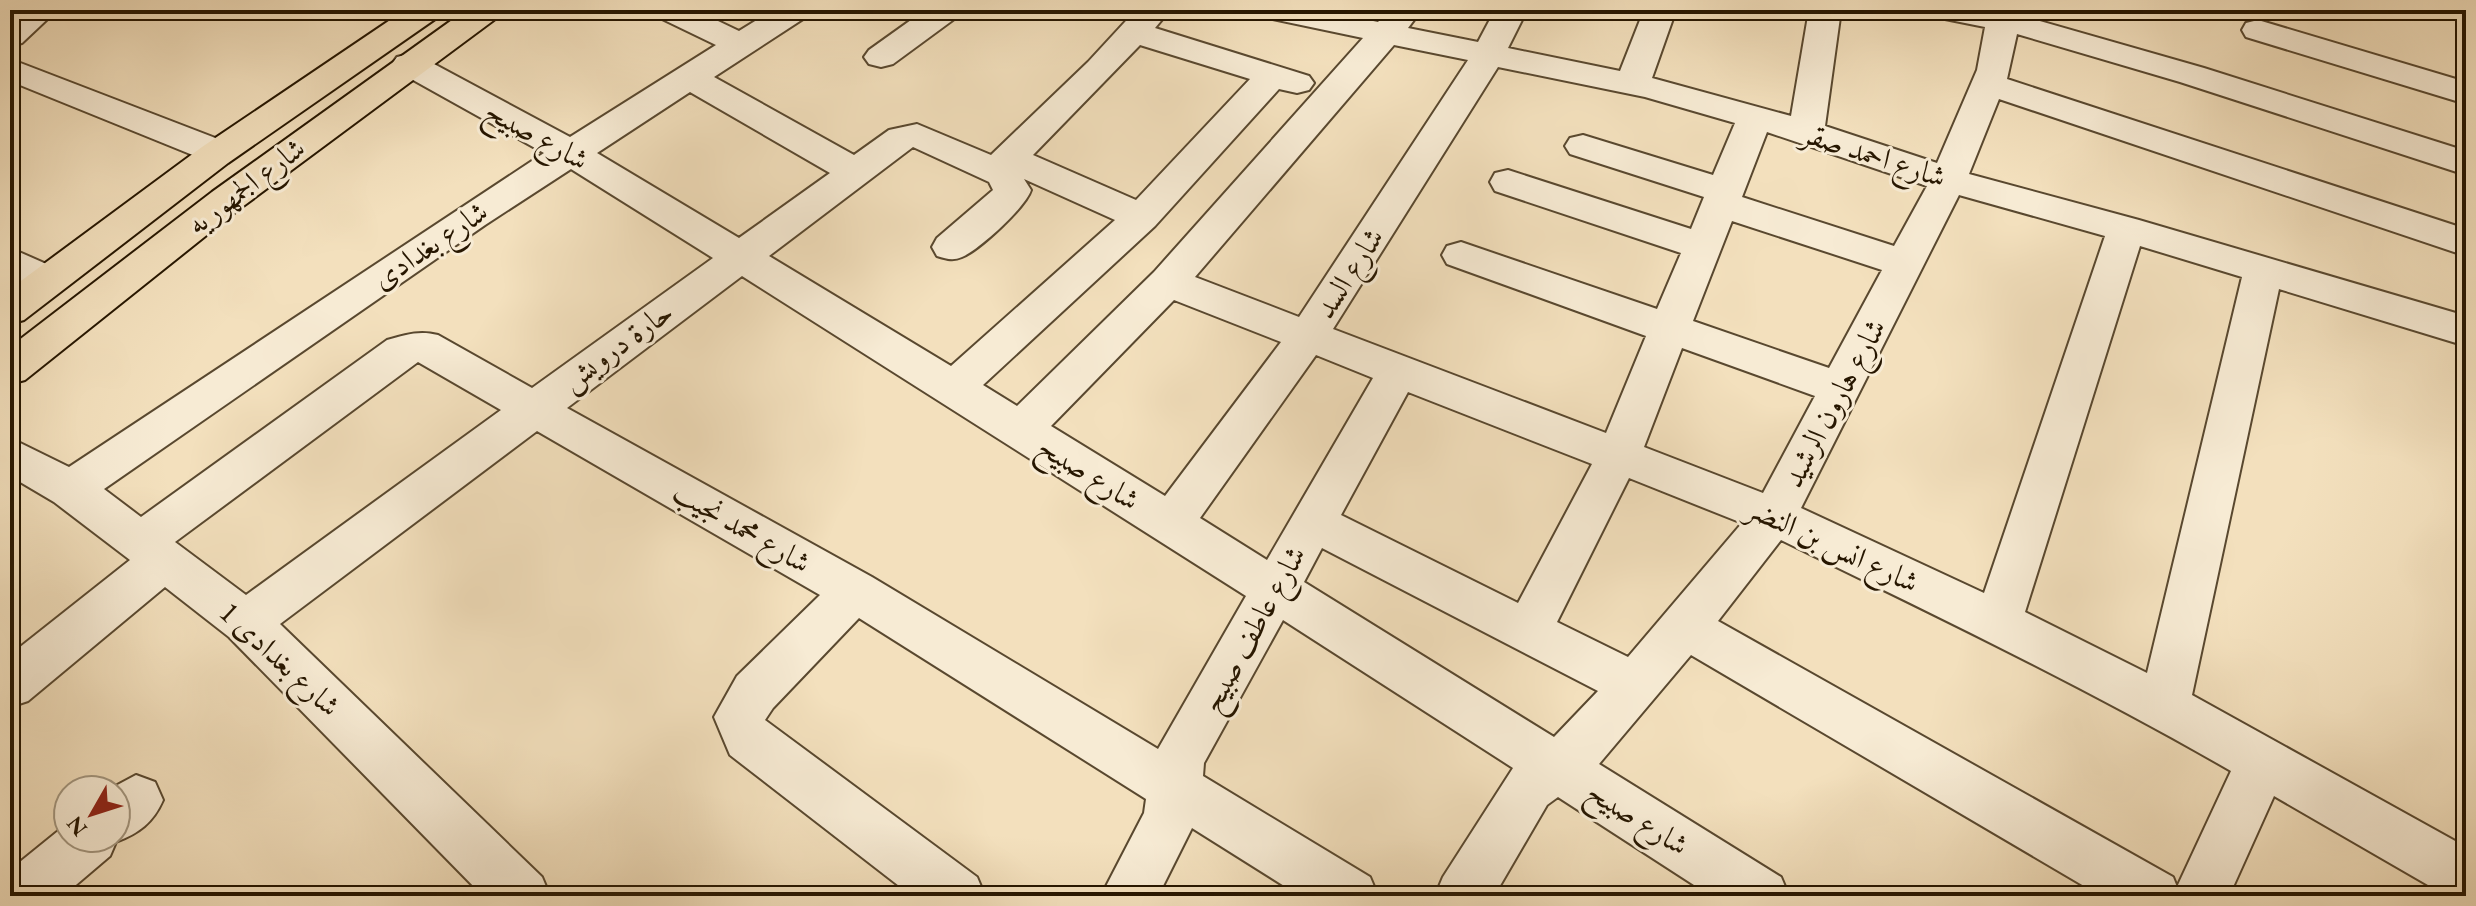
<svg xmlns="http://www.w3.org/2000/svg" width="2476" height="906" viewBox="0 0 2476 906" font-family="'EB Garamond',Amiri,serif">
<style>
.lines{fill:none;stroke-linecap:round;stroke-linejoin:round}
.minor-casing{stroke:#59482f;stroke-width:4}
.major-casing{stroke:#261600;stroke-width:4}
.minor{fill:#f7ebd4;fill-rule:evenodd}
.major{fill:#f3e0bd;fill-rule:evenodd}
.labels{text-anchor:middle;stroke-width:6;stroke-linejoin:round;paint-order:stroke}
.street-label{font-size:30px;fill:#261600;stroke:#f7ebd4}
</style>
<rect width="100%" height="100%" fill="#f3e0bd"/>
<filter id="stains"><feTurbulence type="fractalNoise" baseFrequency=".0025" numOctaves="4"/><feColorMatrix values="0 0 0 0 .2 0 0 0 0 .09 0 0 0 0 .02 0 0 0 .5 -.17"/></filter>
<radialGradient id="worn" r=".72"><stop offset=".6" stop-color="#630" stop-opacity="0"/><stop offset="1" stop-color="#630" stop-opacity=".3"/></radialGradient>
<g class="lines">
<g class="minor-casing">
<path id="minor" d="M21,10H57L22,43L10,46V19Z
M653,10H695L739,31L773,10H811L806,17L714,77L854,155L889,130L917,124L991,155L1088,62L1136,10H1170L1155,28L1309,76L1314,83L1309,90L1297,93L1279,89L1155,226L983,385L1017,406L1154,272L1363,38L1263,17L1258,10H1321L1378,22L1389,10H1413L1417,16L1408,28L1478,42L1495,10H1527L1508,48L1620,71L1644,10H1676L1652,78L1791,116L1809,10H1841L1825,126L1937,163L1977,70L1985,27L1935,17L1930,10H2020L2019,15L2204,68L2466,151V175L2180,82L2017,34L2007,79L2466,229V256L1999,99L1969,174L2139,220L2466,316V346L2279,289L2192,695L2466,847V896H2447L2274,796L2229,896H2101L1691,655L1599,764L1781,877L1789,896H1711L1558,797L1547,805L1494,896H1435L1443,877L1513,768L1283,620L1204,763L1203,776L1370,877L1378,896H1300L1192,828L1158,896H1101L1144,813L1146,799L859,618L773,708L765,720L977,877L985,896H912L730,755L714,717L737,676L820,595L537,431L280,624L542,877L550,896H483L229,637L165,587L28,701L10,707V655L130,560L54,502L10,476V438L69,467L544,153L397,71L392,64L397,57L409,54L421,57L570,137L716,45L658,17ZM1140,45L1250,79L1136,200L1033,155ZM1394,45L1468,60L1299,317L1195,277ZM1498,67L1645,97L1735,123L1713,175L1583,135L1570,138L1565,146L1570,154L1704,197L1691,229L1508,170L1495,173L1490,182L1495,191L1681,253L1657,309L1461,242L1447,246L1442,255L1447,264L1646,336L1606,433L1333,329ZM690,92L830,173L739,238L597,153ZM1767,132L1927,186L1894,246L1742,197ZM913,147L989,182L993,190L937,238L932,247L937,256C947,259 953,261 962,257C979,250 1026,207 1031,190L1024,179L1115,220L951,366L769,256ZM571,169L713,258L532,388L438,335C419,330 405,335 387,340L141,517L104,489L485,225ZM1959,195L2105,236L1984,593L1801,508ZM1732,221L1882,270L1829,368L1693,321ZM2140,246L2242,277L2147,673L2025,612ZM742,276L1246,596L1158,749L872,577L567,408ZM1174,300L1281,342L1165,496L1051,426ZM1682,348L1815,396L1763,493L1644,447ZM1316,355L1373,378L1267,560L1200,518ZM418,362L501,410L246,595L175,542ZM1408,392L1592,464L1518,603L1341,515ZM1629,478L1742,523L1628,657L1557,622ZM1781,540C1933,614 2085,687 2231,771L2177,887L2173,877L1718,621ZM1322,548L1598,691L1554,737L1304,582Z
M925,10H962L957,17L893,64L881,67L869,64L864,57L869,50Z
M2258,20L2466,82V104L2246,37L2242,30L2246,23Z
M10,59L231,144L236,152L231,160L218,164L205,160L10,81Z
M10,248L60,270L66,280L60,290L46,294L10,278Z
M136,775L155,782L163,800C153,823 139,833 116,842L110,856L63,896H10V870L68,823V838H116V790H108Z"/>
</g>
<g class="major-casing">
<path id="major" d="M405,10H443L438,17L228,163L24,320L10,324V289L202,147Z
M466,10H503L498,17L238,210L25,380L10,384V347L212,192Z"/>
</g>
<use href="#minor" class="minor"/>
<use href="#major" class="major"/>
</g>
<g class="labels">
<g class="street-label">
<text transform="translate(537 135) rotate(29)" y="10">شارع صبيح</text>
<text transform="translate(1874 155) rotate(18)" y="10">شارع احمد صقر</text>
<text transform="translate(246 186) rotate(-37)" y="10">شارع الجمهوريه</text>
<text transform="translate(430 245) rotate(-34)" y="10">شارع بغدادى</text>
<text transform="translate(1349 273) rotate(-57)" y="10">شارع السد</text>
<text transform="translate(617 346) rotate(-36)" y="10">حارة درويش</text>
<text transform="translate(1834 403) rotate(-62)" y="10">شارع هارون الرشيد</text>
<text transform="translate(1089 473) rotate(32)" y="10">شارع صبيح</text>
<text transform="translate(742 527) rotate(30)" y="10">شارع محمد نجيب</text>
<text transform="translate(1833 545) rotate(25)" y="10">شارع انس بن النضر</text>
<text transform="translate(1253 629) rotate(-61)" y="10">شارع عاطف صبيح</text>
<text transform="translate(280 659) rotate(43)" y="10">شارع بغدادى 1</text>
<text transform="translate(1638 818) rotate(32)" y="10">شارع صبيح</text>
</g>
</g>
<rect width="2476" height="906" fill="none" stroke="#f3e0bd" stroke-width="40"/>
<rect x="12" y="12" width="2452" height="882" fill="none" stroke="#261600" stroke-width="4"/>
<rect x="20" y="20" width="2436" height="866" fill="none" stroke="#261600" stroke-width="2"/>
<g transform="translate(92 814) rotate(231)"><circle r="38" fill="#f7ebd4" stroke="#a3967f" stroke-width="2"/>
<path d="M0-6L14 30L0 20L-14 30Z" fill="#8f2418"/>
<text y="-12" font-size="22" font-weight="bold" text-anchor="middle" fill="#261600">N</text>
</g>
<rect width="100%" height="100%" filter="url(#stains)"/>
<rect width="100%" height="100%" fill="url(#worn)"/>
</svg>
